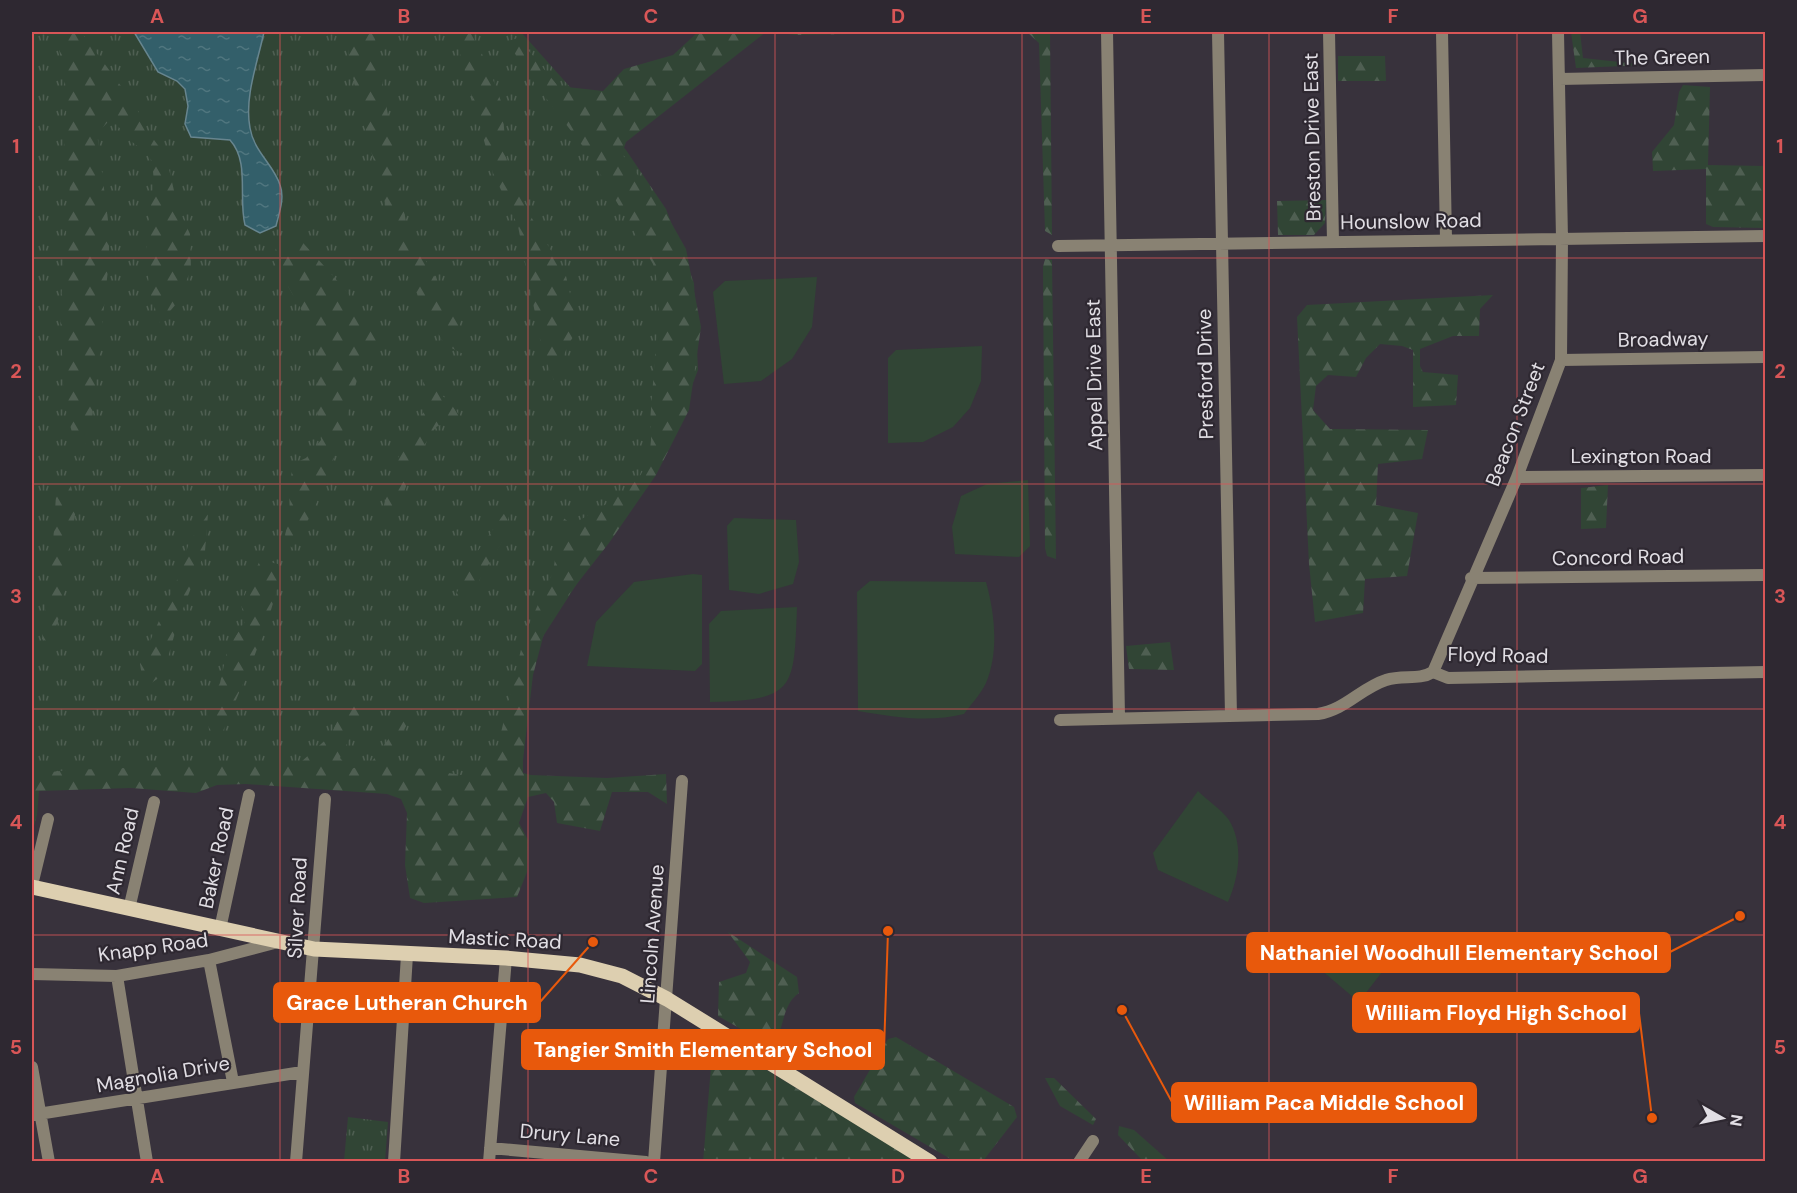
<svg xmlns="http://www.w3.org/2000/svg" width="1797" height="1193" viewBox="0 0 1797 1193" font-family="'DM Sans',sans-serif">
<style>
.grass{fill:url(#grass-tufts)}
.forest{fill:url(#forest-firs)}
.pitch{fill:#314535}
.water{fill:url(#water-ripples);stroke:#67858f;stroke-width:1.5}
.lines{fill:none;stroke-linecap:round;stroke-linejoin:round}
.minor{stroke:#898273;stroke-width:12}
.major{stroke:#ddcfb0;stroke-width:15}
.grid{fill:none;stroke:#d95657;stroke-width:1.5;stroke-opacity:0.55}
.labels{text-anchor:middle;stroke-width:4.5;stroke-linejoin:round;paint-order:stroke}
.street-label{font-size:20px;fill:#e1dee4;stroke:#2e2831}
.leader{fill:none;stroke:#e8590c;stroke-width:2}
.callout-dot{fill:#e8590c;stroke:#2e2831;stroke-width:2}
.callout{fill:#e8590c;stroke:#e8590c;stroke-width:2}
.callout-label{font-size:21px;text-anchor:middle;font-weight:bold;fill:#fff}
.neatline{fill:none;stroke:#d95657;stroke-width:2}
.grid-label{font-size:20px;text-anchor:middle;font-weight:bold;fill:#d95657}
</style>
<defs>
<pattern id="grass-tufts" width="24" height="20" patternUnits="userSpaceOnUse" patternTransform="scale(1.5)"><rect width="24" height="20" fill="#314535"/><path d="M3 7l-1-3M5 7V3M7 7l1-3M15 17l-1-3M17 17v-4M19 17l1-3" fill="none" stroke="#4f5f52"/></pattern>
<pattern id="forest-firs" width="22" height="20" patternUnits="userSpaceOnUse" patternTransform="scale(1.5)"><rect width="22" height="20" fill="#314535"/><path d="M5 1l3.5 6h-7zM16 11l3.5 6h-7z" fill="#4f5f52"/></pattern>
<pattern id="water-ripples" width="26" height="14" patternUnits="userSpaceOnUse" patternTransform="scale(1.5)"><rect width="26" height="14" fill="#335f6a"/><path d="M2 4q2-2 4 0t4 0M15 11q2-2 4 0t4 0" fill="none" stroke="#50767f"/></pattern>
</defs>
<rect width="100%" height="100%" fill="#38323c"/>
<path class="grass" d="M32,32H521L626,150L666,209L694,283L698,370L667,451L596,554L535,649L502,780L32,781Z
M348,1117L388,1122L385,1161H344Z"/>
<path class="forest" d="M56,32H81L135,105L148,132L166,156L178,208L190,234L191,270L176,304L160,323L149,290L146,240L154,182L152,161L144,151L127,138L112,118L97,133L109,228V260L91,429L79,459L65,406L60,314L70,184L63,136L68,100Z
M345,32H374L407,228L459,319L465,355L444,344L402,265L357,99Z
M454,32H471L488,66L502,104L507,163L530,215L566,276L578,329L568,345L554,380L543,354L518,226L493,173Z
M698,32H766L626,142L622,154L664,210L686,249L701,327L689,410L656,475L609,543L547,622L533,675L523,760V773L531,775L607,778L666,774L667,804L648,792H612L600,831L557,823L554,802L546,793L528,797L519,823L528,840L527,872L517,897L424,903L410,898L405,865L407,813L401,799L387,794L246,784L217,785L196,793L131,788L39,791L37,815L32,834V774L69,770L301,762L331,735L354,679L361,715L340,758L350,769L370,764L390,737L419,687L410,719L390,755L397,765L461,775L483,771L497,749L525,633L553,572L559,534L554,522L555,511L571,524C587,518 631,490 640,476C650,460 653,440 650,422L660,292L653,264L588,153L523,68L508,41L518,38L558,86L603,91L624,69L673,55Z
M774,32H971L795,35Z
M1027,32H1050L1052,235L1045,231L1039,43Z
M1571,32H1580L1583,58L1647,65L1576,68Z
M1338,56H1385L1386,81H1338Z
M1683,85L1710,87L1708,165L1765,166V228L1713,227L1706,224V169L1653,171L1652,152L1674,125L1679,92Z
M1326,200L1325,223L1314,235H1278L1277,201Z
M297,236C321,264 371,312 379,345L363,359C344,424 330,492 291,548L285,535L290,515L289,489L293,464L306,458L321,440L316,401L317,351L300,307L273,260L277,244Z
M1045,259L1052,260L1056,559L1047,556L1045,548L1043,267Z
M1493,295L1480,309L1479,336H1453L1420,349V366L1423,372L1458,375L1456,405L1413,407V350L1402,346L1380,344L1366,358L1356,377L1328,375L1316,386L1313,410L1330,429L1428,430L1422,459L1378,464L1376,505L1418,513L1407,576L1365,579L1363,613L1315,622L1309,564L1297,317L1307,305Z
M423,377L451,404L460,416L436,427L418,455L394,518L377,528L406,433L424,412Z
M70,482L76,508L60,615L50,644L42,639L52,561L56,495Z
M1608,485L1606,528L1581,529V488Z
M508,508V531L472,593L437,634L475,555Z
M208,514L205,551L178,622L163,675L144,688L140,664L177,580L189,543Z
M260,560L278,564C286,594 235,699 222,734L210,740L207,710L220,683L228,647L245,622L241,604Z
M1170,642L1174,670L1129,669L1126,646Z
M728,932L797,977L799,993C782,1005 785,1025 775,1042L762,1041L718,1016L719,982L746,973L750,962Z
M896,1037L1014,1107L1017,1117L983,1161H954L855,1103L854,1097L888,1039Z
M713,1043H722L917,1161L703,1162Z
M1045,1078H1054L1096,1119L1093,1125L1060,1106Z
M1119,1126L1134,1130L1169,1161H1143L1118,1135Z"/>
<path class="pitch" d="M817,277L812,327L792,359L761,381L724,384L713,292L725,281Z
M982,346L981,381L970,408L953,427L923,442L888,443V358L896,350Z
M1028,480L1030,546L1019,557L955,554L952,527L961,496L987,484Z
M734,518L796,520L799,562L793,584L759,594L729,590L727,526Z
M693,574L702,575V664L695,671L587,666L596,622L634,582Z
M870,581L986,582C995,614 999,652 986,683C981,694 971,704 964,714C929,723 894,717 858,711L857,592Z
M797,607C794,689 796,700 710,702L709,624L721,611Z
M1198,791C1207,800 1222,810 1229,820C1244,845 1239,877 1228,902L1158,870L1153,853Z
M1357,941L1378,954L1386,967L1365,994L1353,997L1321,970L1336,950Z"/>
<path class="water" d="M134,32H264C258,61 244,97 250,128C254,152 274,165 280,185C285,198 279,213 276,226L260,233L245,225C238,197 250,162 230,140L191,137L185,124L188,106L185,89L177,81L158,72Z"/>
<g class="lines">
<path class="minor" d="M1107,32L1119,717
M1218,32L1231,716
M1329,32L1333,242
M1442,32L1446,239
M1559,79L1766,75
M1058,246L1766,236
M1561,360L1766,357
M1517,477L1766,475
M1471,578L1766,575
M1433,672L1517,477L1561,360L1562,239L1558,32
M1060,720L1318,714C1345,710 1361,688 1386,680C1403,674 1418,681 1433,672L1448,678L1766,672
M32,885L48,819
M129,909L154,802
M220,929L249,795
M209,960L233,1082
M32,974L117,976L209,960L278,942
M117,976L147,1162
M32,1067L49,1162
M32,1115L302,1072
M490,1148L646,1162
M296,1162L325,799
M394,1162L407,955
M489,1162L506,958
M654,1162L682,781
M1079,1162L1093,1141"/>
<path class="major" d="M32,887L314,949L506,958L580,965L622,976L667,999L930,1162"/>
</g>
<path class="grid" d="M280,32V1162M528,32V1162M775,32V1162M1022,32V1162M1269,32V1162M1517,32V1162M32,258H1766M32,484H1766M32,709H1766M32,935H1766"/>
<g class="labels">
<g class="street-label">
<text transform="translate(1662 57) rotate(-1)" y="7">The Green</text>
<text transform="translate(1312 137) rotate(-91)" y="7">Breston Drive East</text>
<text transform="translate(1411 221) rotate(-1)" y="7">Hounslow Road</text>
<text transform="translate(1663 339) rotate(-1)" y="7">Broadway</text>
<text transform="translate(1205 374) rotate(-91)" y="7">Presford Drive</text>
<text transform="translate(1094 375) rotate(-91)" y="7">Appel Drive East</text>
<text transform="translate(1515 424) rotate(-69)" y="7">Beacon Street</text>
<text x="1641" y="463">Lexington Road</text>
<text transform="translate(1618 557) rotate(-1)" y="7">Concord Road</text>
<text transform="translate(1498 655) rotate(1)" y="7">Floyd Road</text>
<text transform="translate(122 851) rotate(-77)" y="7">Ann Road</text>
<text transform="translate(216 858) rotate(-78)" y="7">Baker Road</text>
<text transform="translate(297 908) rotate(-87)" y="7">Silver Road</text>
<text transform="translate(652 934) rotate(-86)" y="7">Lincoln Avenue</text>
<text transform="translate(505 939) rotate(3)" y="7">Mastic Road</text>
<text transform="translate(153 947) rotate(-8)" y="7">Knapp Road</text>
<text transform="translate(163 1074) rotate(-10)" y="7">Magnolia Drive</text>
<text transform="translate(570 1135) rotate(5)" y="7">Drury Lane</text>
</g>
</g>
<path class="leader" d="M1740 916L1670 952M593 942L540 1002M1652 1118L1639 1013M888 931L884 1050M1122 1010L1172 1102"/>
<g class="callout-dot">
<circle cx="1740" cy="916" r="6"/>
<circle cx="593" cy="942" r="6"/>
<circle cx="1652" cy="1118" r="6"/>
<circle cx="888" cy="931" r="6"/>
<circle cx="1122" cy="1010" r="6"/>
</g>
<g class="callout">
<rect x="1247" y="933" width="423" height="39" rx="6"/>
<rect x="274" y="983" width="266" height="39" rx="6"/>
<rect x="1353" y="993" width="286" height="39" rx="6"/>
<rect x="522" y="1030" width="362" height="39" rx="6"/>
<rect x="1172" y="1083" width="304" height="39" rx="6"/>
</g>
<g class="callout-label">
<text x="1459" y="960">Nathaniel Woodhull Elementary School</text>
<text x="407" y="1010">Grace Lutheran Church</text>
<text x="1496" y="1020">William Floyd High School</text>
<text x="703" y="1057">Tangier Smith Elementary School</text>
<text x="1324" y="1110">William Paca Middle School</text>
</g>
<rect width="1797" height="1193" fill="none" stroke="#2e2831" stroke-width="66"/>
<g transform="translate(1722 1118) rotate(99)" stroke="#2e2831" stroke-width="4.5" paint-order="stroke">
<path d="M0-4.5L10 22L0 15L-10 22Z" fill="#e1dee4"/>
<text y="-9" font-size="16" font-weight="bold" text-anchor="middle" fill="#e1dee4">N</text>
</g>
<rect x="33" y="33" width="1731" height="1127" class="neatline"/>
<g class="grid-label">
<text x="157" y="23">A</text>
<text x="404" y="23">B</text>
<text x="651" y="23">C</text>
<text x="898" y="23">D</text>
<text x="1146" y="23">E</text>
<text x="1393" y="23">F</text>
<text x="1640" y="23">G</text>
<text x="16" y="153">1</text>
<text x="1780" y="153">1</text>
<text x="16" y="378">2</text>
<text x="1780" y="378">2</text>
<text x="16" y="603">3</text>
<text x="1780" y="603">3</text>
<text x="16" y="829">4</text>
<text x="1780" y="829">4</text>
<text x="16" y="1054">5</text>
<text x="1780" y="1054">5</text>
<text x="157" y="1183">A</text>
<text x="404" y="1183">B</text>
<text x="651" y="1183">C</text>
<text x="898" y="1183">D</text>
<text x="1146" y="1183">E</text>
<text x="1393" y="1183">F</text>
<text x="1640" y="1183">G</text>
</g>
</svg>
